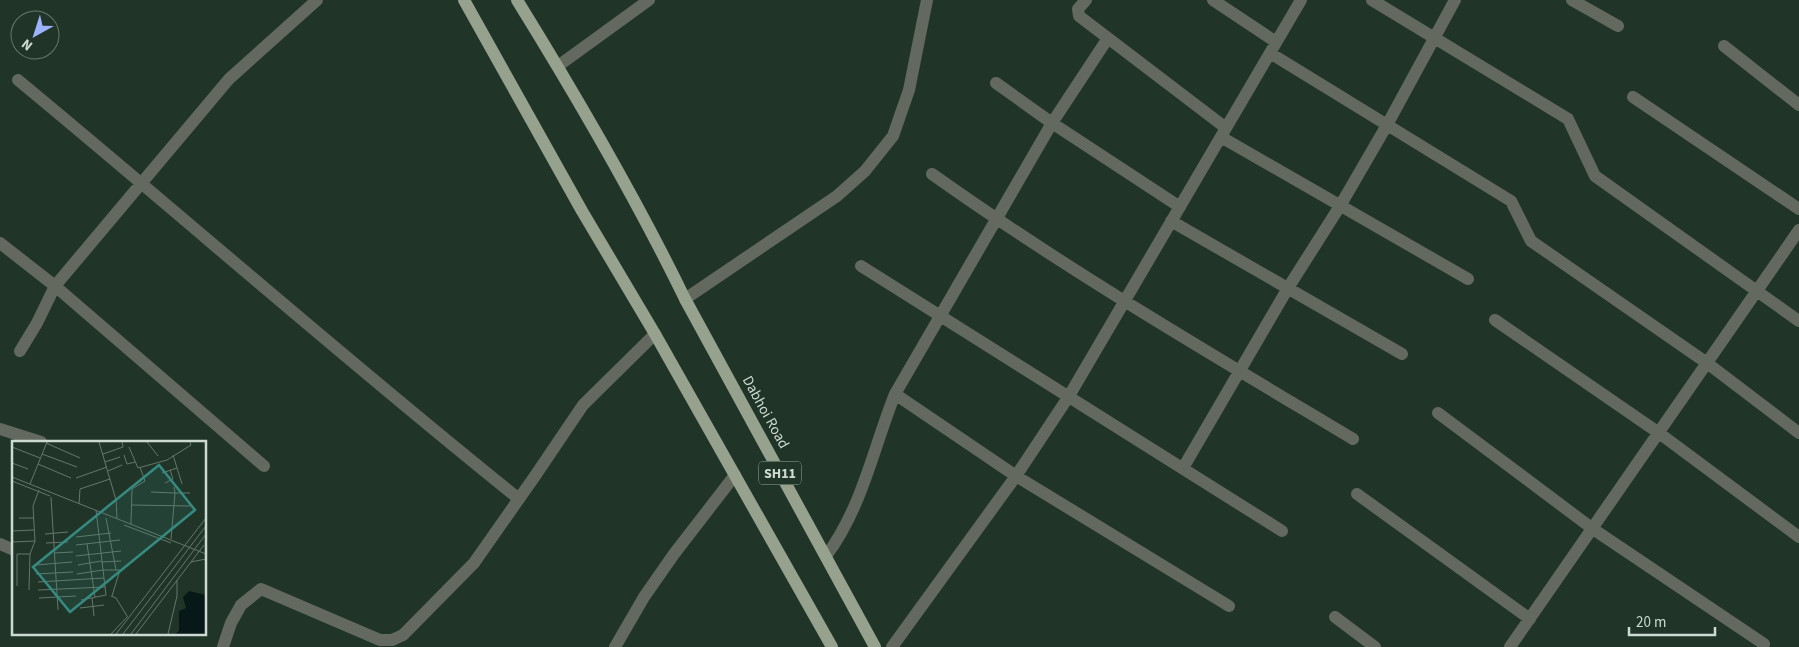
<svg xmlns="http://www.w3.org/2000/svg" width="1799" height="647" viewBox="0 0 1799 647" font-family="'Source Sans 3',sans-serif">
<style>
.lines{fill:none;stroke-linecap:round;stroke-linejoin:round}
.minor{stroke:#63695f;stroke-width:12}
.major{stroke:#96a28e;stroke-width:12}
.labels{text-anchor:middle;stroke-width:5;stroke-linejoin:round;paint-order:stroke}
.shield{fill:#203528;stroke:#99a89e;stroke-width:1}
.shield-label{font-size:14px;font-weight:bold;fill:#cddad1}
.street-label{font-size:15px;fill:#cddad1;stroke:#203528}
.inset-road{fill:none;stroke:#65776c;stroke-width:1}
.view{fill:#358a82;fill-opacity:0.15;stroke:#358a82;stroke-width:2.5}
.inset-edge{fill:none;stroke:#cddad1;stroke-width:2.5}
</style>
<rect width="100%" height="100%" fill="#203528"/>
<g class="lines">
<path class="minor" d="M1086,0L1078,9L1079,16L1226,128
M1213,0L1276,42
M1372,0L1568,119L1595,176L1799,321
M1572,0L1618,26
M1724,46L1799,105
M1270,53L1511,201L1531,241L1707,363L1799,433
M558,66L649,0
M18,80C186,219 349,363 519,499
M996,83L1052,123L1180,207
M1633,97L1799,209
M1221,137L1468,279
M932,174C1067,270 1211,354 1353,439
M1171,221L1402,354
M0,243L55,286L37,323L20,351
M861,266L1282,531
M685,299L837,196L865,171L893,136L909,90L927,0
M1495,320L1659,433L1799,537
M895,394L1016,476L1229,606
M1438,413L1593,529L1764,644
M0,429L41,442
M264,466L55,286L229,79L317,0
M1183,468L1288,288L1340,206L1387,125L1455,0
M1357,494L1530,619
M0,544L14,550
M826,556C862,508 873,449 895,394L1052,123L1108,38
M1335,617L1375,647
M223,647L231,623L241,605L261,589L380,640H392L403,635L474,563L535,476L583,405L655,334
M615,647L644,597L674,554L735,475
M892,647L1016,476L1069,396L1301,0
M1510,647L1799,230"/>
<path class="major" d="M464,0L582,211L655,334L832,647
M517,0C577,97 635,196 685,299L875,647"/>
</g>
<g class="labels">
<rect class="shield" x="759" y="461.5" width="42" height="23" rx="4"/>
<g class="shield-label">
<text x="780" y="478">SH11</text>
</g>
<g class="street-label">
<text transform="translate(766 412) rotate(61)" y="5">Dabhoi Road</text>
</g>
</g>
<g transform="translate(12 441)">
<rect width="194" height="194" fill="#203528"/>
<path d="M177,150L194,154V193H163L167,190V170L174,167L171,156Z" fill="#081819"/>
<path class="inset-road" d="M87,1L104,59L105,77M135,1L146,15M34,2L68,17M0,6L28,17M117,6L126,27L155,19L179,4L178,1M30,13L65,26M91,13L111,6L110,1M112,14L115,23L123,21M161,14L170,43M93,21L108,16M0,22L16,28M26,23L59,37M96,30L110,24M150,32L165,27M0,36L194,113M64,37L95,26M0,40L38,55M153,42L161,38L158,29M18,43L35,1M162,46L163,52H178M139,51L163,52L159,98M39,56L46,169M67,63L68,48L98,38M119,64L178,65M7,77H22M94,77L104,129M119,83L120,48L133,40L128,26M112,84L159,102M0,90L22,89M33,93L56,91M64,96L99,92M0,101L23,100M34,102L56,101M75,103L83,156M64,104L108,99M42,112L61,111M64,115L109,110M89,121L109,120M179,121L194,118M24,124L60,121M66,124L89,120M91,129H108L100,155M24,133L61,131M65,133L91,129M26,141L92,137M5,145V113H18M17,149L18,113L23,100L21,65L27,49M26,149L93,146M99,155L104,157L115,175M27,157L64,155M80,157L82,175M69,159L94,154L84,69M68,167L92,164M99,193L116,175M104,193L194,77M111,193L194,85M119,193L194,93M124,193L192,104M156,193L165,155V139"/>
<path class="view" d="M147,24L183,69L58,171L21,126Z"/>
<rect width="194" height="194" class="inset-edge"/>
</g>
<g transform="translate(35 35) rotate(219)"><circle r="24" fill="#203528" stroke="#65776c"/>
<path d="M0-4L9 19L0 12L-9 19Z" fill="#9db4fd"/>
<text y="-8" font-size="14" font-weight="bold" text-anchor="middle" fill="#cddad1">N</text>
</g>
<path d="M1629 627v8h86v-8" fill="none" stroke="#cddad1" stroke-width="2.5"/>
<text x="1636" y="627" font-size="15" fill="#cddad1" stroke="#203528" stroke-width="4" paint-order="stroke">20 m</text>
</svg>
